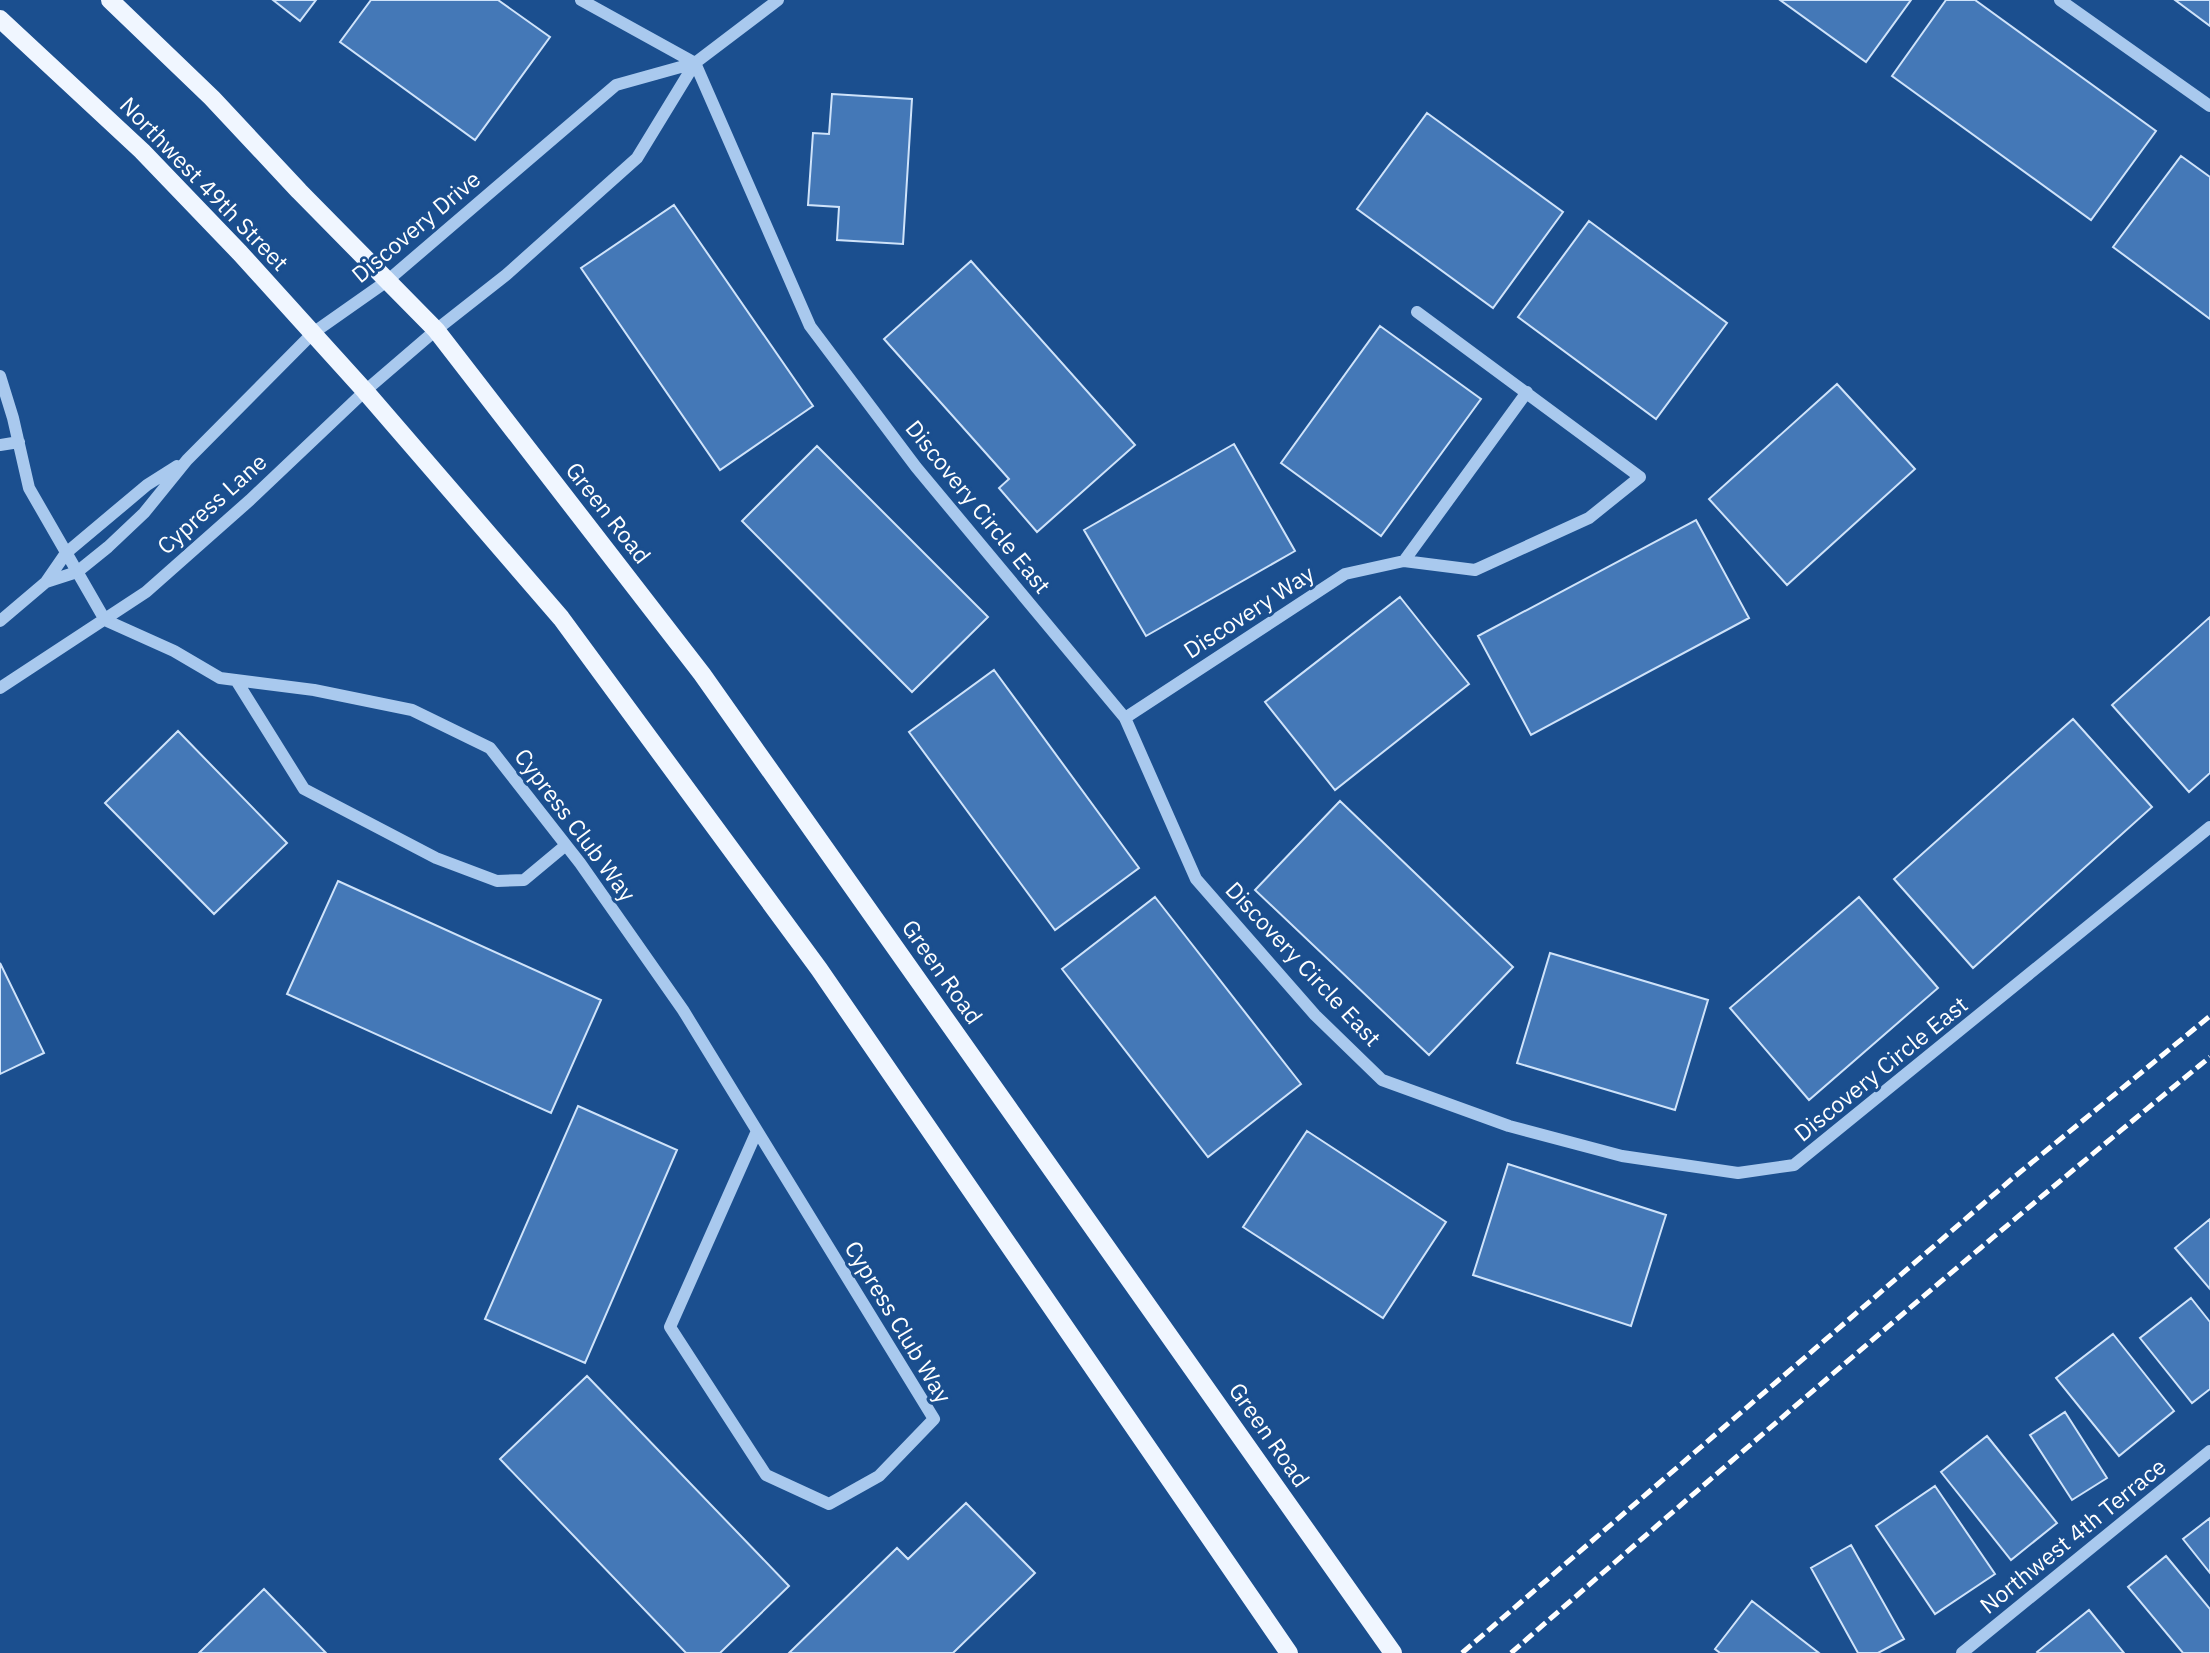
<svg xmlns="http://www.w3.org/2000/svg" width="2210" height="1653" viewBox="0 0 2210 1653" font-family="'IBM Plex Sans',sans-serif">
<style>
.building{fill:#4478b7;stroke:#cfe3fa;stroke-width:2}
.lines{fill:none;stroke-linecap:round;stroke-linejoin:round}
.minor{stroke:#a9c9ee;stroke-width:12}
.major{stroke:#f0f6ff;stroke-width:18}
.rail{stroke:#fff;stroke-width:5;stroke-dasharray:12 5;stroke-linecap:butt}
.labels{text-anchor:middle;stroke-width:6;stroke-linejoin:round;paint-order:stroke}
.street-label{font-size:23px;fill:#fff;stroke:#1b4f8f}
</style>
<rect width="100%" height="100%" fill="#1b4f8f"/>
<path class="building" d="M273,0H316L300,21Z
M371,0H498L550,37L475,140L340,42Z
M1780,0H1911L1866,62Z
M1946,0H1975L2156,131L2091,220L1892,76Z
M2175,0H2210V26Z
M832,94L912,99L903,244L837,240L839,207L808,205L813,133L829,134Z
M1427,113L1563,212L1493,308L1357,209Z
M2181,156L2210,177V319L2113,247Z
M674,205L813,406L720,470L581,268Z
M1589,221L1727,323L1656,419L1518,317Z
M971,261L1135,445L1037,532L999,488L1009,479L884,339Z
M1380,326L1481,399L1381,536L1281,463Z
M1837,384L1915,469L1787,585L1709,499Z
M1234,444L1295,551L1146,636L1084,530Z
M817,446L988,617L912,692L742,521Z
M1696,520L1749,618L1531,735L1478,636Z
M1400,597L1469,684L1335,790L1265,702Z
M2210,617V773L2189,792L2112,705Z
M994,670L1139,868L1055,930L909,732Z
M2073,719L2152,807L1973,968L1894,879Z
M178,731L287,843L214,914L105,803Z
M1340,801L1513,967L1429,1055L1255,890Z
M338,881L601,1000L551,1113L287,994Z
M1155,897L1301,1084L1208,1157L1062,969Z
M1859,897L1938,988L1809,1100L1730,1008Z
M1550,953L1708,1000L1675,1110L1517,1063Z
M0,963L44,1053L0,1074Z
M578,1106L677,1150L585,1363L485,1319Z
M1307,1131L1446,1222L1383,1318L1243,1227Z
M1508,1164L1666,1215L1631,1326L1473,1275Z
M2210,1219V1289L2175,1248Z
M2191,1298L2210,1322V1389L2192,1403L2140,1338Z
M2113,1334L2174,1411L2119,1456L2056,1378Z
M587,1376L789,1586L720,1653H686L500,1459Z
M2065,1412L2107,1478L2072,1500L2030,1435Z
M1987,1436L2057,1523L2011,1560L1941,1472Z
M1935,1486L1995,1574L1935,1614L1876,1526Z
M966,1503L1035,1573L953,1653H789L897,1548L908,1559Z
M2210,1518V1573L2183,1539Z
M1851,1545L1904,1639L1878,1653H1858L1811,1568Z
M2166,1556L2210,1609V1653H2183L2128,1587Z
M264,1589L326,1653H199Z
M1752,1601L1819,1653H1720L1715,1649Z
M2089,1610L2124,1653H2038L2037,1652Z"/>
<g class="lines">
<path class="minor" d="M581,0L695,63
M2060,0L2210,106
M695,63L810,326L916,467L1125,718L1196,879L1315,1015L1382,1080L1509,1126L1622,1156L1738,1173L1794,1165L2210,827
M0,376L13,418L29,488L105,620L174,651L220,678L314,690L412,710L490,748L580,863L683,1010L934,1419L879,1476L829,1504L766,1475L670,1327L757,1131
M0,445L19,442
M1404,561L1527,392
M46,582L77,572L108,547L144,513L187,460L313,333L387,281L616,85L695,63L778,0
M0,621L46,582L66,553L147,485L177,466
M236,680L304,789L436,858L497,881L524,880L566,845
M0,688L146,592L250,500L365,391L436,330L506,275L637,158L695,63
M1125,718L1345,574L1404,561L1475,570L1589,518L1640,477L1417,312
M1962,1653L2210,1451"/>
<path class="major" d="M110,0L212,98L299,191L436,330L702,674L1393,1653
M0,19L142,151L240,253L365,391L561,618L819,969L1289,1653"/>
<path class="rail" d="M1462,1653L2013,1178L2210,1016
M1511,1653C1742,1451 1973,1251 2210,1057"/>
</g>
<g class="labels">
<g class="street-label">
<text transform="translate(204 184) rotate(46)" y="8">Northwest 49th Street</text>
<text transform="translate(416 227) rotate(-40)" y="8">Discovery Drive</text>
<text transform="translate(212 504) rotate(-42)" y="8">Cypress Lane</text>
<text transform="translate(978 507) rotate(51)" y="8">Discovery Circle East</text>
<text transform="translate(608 513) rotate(52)" y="8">Green Road</text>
<text transform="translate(1249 612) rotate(-33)" y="8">Discovery Way</text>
<text transform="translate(575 825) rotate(53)" y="8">Cypress Club Way</text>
<text transform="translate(1303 964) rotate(47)" y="8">Discovery Circle East</text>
<text transform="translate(942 972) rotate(55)" y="8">Green Road</text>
<text transform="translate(1881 1069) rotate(-39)" y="8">Discovery Circle East</text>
<text transform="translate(898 1322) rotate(59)" y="8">Cypress Club Way</text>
<text transform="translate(1269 1435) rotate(55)" y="8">Green Road</text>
<text transform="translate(2073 1536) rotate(-39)" y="8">Northwest 4th Terrace</text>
</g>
</g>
</svg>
